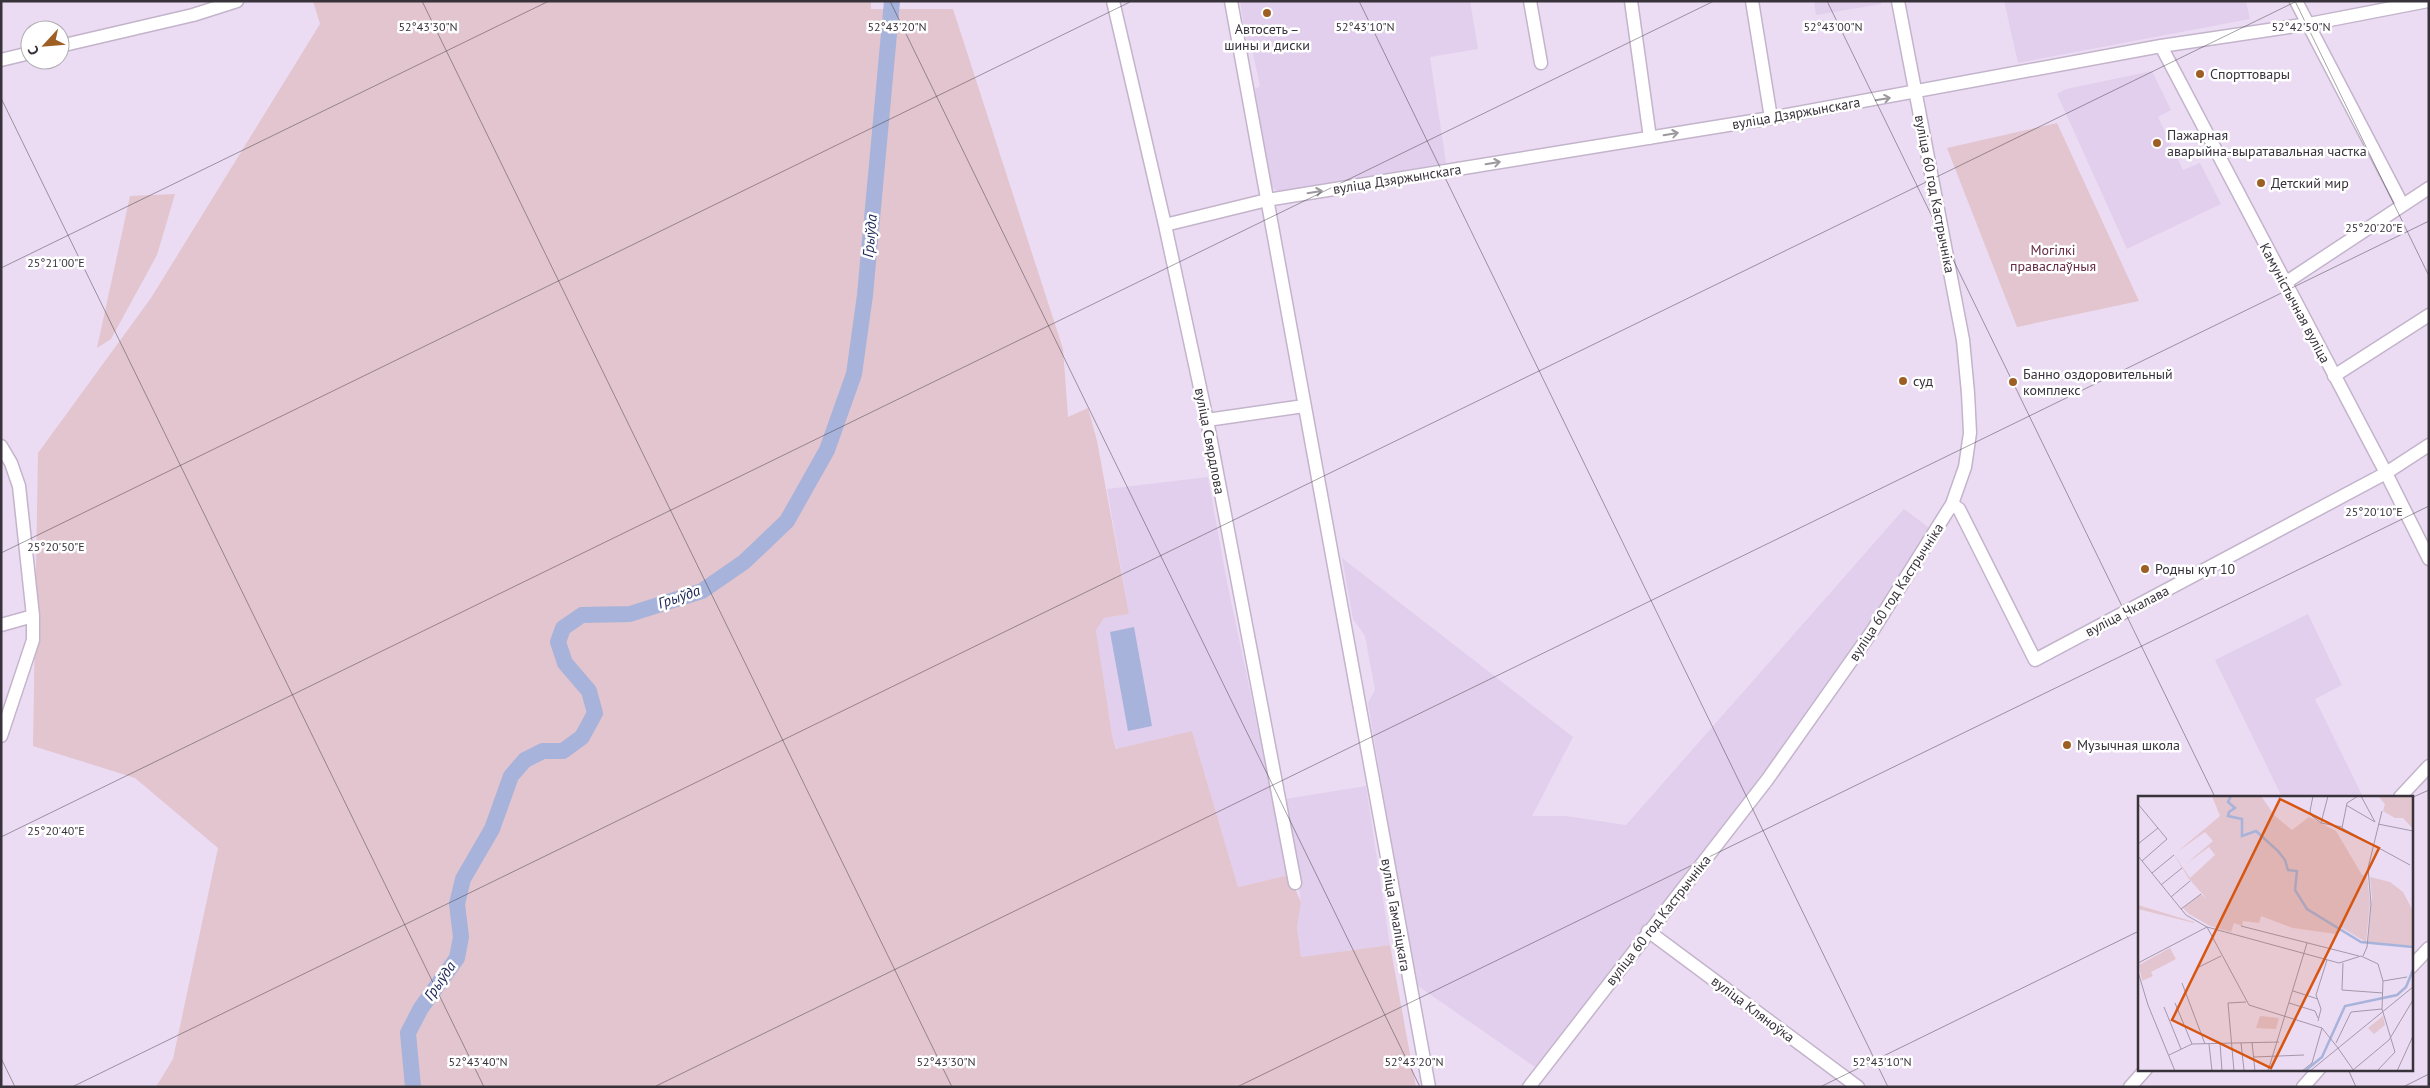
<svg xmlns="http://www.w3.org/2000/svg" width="2430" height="1088" viewBox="0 0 2430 1088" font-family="'PT Sans',sans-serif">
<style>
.built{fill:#e2cfed}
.green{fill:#e2c5ce}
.water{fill:#a7b3da}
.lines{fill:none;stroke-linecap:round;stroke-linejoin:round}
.river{stroke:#a7b3da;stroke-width:16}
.minor-casing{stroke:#c3b4cb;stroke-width:15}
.minor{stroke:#fff;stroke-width:12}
.oneway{stroke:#9c989d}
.ticks{fill:none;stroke:#38323b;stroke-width:1;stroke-opacity:0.45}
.poi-dot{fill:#9e5f25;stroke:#fff;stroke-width:2}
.labels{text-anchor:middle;stroke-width:5;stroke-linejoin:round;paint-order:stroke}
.poi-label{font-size:14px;fill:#38323b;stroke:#fff;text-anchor:start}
.street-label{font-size:14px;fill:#38323b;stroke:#fff}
.park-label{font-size:14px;fill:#642b43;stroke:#fff}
.water-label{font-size:15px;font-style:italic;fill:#1c2555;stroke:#fff}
.inset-river{fill:none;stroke:#a7b3da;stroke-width:2.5}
.inset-road{fill:none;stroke:#a398a9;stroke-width:1}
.view{fill:#d65511;fill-opacity:0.15;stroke:#d65511;stroke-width:2.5}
.inset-edge{fill:none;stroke:#38323b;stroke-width:2.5}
.ticks-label{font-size:12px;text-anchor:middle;fill:#38323b;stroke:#fff;stroke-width:5;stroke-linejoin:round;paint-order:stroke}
</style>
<rect width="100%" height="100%" fill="#ebdcf3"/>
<path class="built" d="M1240,1H1470L1478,49L1430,57L1446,163L1279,193L1271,186L1255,89L1260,86L1253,54L1248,51Z
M1814,1H1881V4L1816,15Z
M2004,1H2246L2250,19L2018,63Z
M2152,71L2171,110L2158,117L2183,170L2200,163L2221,204L2127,249L2057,94L2066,89Z
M1208,477L1227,582L1289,875L1238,887L1192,731L1117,749L1112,735L1096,630L1104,618L1129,614L1107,489Z
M1904,509L1931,529L1832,681L1776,759L1535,1067L1415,984L1368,703L1375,690L1365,636L1353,619L1342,558L1573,737L1532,816H1566L1626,825Z
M2308,614L2342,685L2315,699L2363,797H2282L2215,660Z
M1366,786L1390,945L1301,957L1297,928L1301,902L1285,799Z"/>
<path class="green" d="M313,1H871V9H953L1063,349L1068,417L1088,408L1097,441L1129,614L1104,618L1096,630L1112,735L1116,749L1192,731L1238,887L1289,875L1301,902L1297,928L1301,957L1390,945L1416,1087H156L173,1059L218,848L135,778L33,746L38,453L151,298L320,24Z
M2057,123L2139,301L2017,327L1947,148Z
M175,194L157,255L111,339L97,348L130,196Z"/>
<path class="water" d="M1134,627L1152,726L1128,731L1110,632Z"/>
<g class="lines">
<path class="river" d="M413,1087L408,1033L421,1008L457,958L461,937L457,904L463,879L492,829L511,776L525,760L543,751H563L582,737L595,713L589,691L565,663L558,642L563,628L582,615L630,614L702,591L744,562L787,521L827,450L854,374L865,295L892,1"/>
<g class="minor-casing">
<path id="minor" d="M1113,1L1165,225L1207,420L1295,883
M1231,1L1429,1087
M1530,1L1541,63
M1631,1L1650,138
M1752,1L1771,118
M2296,1L2402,204
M60,46L193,15L237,1
M2161,46L2386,473L2429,559
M1,60L30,53
M1165,225L1267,200L1771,118L2161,46L2309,24L2428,1
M2285,283L2429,188
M2334,376L2429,315
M1207,420L1304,406
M1,446L11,463L19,486L33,616V640L1,736
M1952,504L1959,509L2035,660L2386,473L2429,445
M1,625L33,616
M2400,797L2429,766
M1648,931L1858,1087
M2411,967L2429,948
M1529,1087L1767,780L1873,630L1952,504L1965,467L1970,433L1968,393L1963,340L1898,1
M2130,1087L2146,1069
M2303,1087L2319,1069"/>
</g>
<use href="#minor" class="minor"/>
</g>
<defs><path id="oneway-shaft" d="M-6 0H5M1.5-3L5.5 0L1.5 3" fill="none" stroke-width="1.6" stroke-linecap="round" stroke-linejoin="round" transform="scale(1.25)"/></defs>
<g class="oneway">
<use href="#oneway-shaft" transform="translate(1883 99) rotate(-10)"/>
<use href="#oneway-shaft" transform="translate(1671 134) rotate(-9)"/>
<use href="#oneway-shaft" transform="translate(1493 163) rotate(-9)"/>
<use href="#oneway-shaft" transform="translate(1315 192) rotate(-9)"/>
</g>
<path class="ticks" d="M422,1L952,1087M890,1L1420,1087M1359,1L1888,1087M1827,1L2215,797M2295,1L2429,276M1,98L484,1087M1,268L549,1M1,553L1132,1M2411,798L2429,790M1,837L1714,1M1,1058L15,1087M2348,1069L2356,1087M72,1087L2297,1M654,1087L2429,221M1237,1087L2429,506M1820,1087L2139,931M2403,1087L2429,1074"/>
<g class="poi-dot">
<circle cx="1267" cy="13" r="5"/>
<circle cx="2200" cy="74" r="5"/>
<circle cx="2157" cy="143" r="5"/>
<circle cx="2261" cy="183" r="5"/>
<circle cx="1903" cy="381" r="5"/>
<circle cx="2013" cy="382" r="5"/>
<circle cx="2145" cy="569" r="5"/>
<circle cx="2067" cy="745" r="5"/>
</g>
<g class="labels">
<g class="poi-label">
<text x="1267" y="34" text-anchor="middle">Автосеть –<tspan x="1267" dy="16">шины и диски</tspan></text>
<text x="2210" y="79">Спорттовары</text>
<text x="2167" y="140">Пажарная<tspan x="2167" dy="16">аварыйна-выратавальная частка</tspan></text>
<text x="2271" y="188">Детский мир</text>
<text x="2023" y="379">Банно оздоровительный<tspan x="2023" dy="16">комплекс</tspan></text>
<text x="1913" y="386">суд</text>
<text x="2155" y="574">Родны кут 10</text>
<text x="2077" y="750">Музычная школа</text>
</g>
<g class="street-label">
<text transform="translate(1796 113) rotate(-10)" y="5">вуліца Дзяржынскага</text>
<text transform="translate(1397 179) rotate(-9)" y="5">вуліца Дзяржынскага</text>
<text transform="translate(1935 194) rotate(79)" y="5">вуліца 60 год Кастрычніка</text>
<text transform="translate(2295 303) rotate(62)" y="5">Камуністычная вуліца</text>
<text transform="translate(1210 441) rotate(79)" y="5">вуліца Свярдлова</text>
<text transform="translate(1896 592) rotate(-57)" y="5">вуліца 60 год Кастрычніка</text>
<text transform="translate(2127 611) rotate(-28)" y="5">вуліца Чкалава</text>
<text transform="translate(1396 915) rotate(80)" y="5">вуліца Гамаліцкага</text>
<text transform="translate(1658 920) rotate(-52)" y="5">вуліца 60 год Кастрычніка</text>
<text transform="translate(1753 1009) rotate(37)" y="5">вуліца Кляноўка</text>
</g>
<g class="park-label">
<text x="2053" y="255">Могілкі<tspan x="2053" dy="16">праваслаўныя</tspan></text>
</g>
<g class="water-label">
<text transform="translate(870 236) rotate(-85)" y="5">Грыўда</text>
<text transform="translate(679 597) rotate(-19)" y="5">Грыўда</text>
<text transform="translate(440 981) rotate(-55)" y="5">Грыўда</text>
</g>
</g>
<g transform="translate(2138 796)">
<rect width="275" height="275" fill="#ebdcf3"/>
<path d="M74,0H123L137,20L154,34L171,21L198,35L224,79L229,80L232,107L228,146L201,130L198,138L155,132L123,120L121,127L105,125L104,130L96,127L93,136L72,130L51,118L45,112L63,98L69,103L51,83L33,54L52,82L77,59L71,51L48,68L75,45L67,36L39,56L82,20ZM240,0H275V33L265,22H257L245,15L247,8ZM232,81L252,86L265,96L275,115V150L230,146L234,102ZM0,109L56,126V127L0,113ZM32,152L38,163L13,176L15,180L4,185L1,169ZM122,220L141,222L138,233L118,232ZM245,220L247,229L236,238L230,232Z" fill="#e2c5ce"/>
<path class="inset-river" d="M93,0L90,6L97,12L91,16L90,20L104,23V40L118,35L140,55L147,64L150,74L159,75L157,94L169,113L223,146L275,151M167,275L184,261L207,210L259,199L268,191L275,174"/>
<path class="inset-road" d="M175,0L172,15L174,20L183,27L204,31M220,0L209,7L204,32L272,69M223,0L237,26M0,8L29,43L4,65M208,9L237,26M183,27L190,0M240,28L275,35M0,48L20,32M0,60L48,119L69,131L201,167L223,160L240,168L245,185L244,213L257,256L239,275M14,77L36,59M23,89L44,72M33,101L52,85M43,113L63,98M103,130L221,160M69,131L111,209L184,232L200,252M225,160L229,151L233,108L230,72L244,15M0,167L69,131M205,167L204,194L245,197M59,172L83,160M0,176L10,209L37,275M245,185L269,181M44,187L67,248M155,195L180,203M37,207L54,248M151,207L177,215L180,222M26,211L43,253M180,225L183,213L178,199L189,164M114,246L117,275M82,247L84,275M103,247L106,274M198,247L213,216L244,213M71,248L74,275M200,252L216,275M31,259L54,248L141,246M116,261L166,259M215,274L251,244L275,204M92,275H119M96,275L90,207L108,206M130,275L169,147M164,275L174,267L184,232M172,275L275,191M259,275L275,240"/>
<path class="view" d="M142,3L241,52L133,272L34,224Z"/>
<rect width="275" height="275" class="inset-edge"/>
</g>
<g class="ticks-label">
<text x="897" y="31">52°43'20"N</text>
<text x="1833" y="31">52°43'00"N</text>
<text x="428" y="31">52°43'30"N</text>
<text x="1365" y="31">52°43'10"N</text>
<text x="2301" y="31">52°42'50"N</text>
<text x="2374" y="232">25°20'20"E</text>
<text x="56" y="267">25°21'00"E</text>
<text x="2374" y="516">25°20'10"E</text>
<text x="56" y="551">25°20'50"E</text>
<text x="56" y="835">25°20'40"E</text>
<text x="478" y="1066">52°43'40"N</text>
<text x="946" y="1066">52°43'30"N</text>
<text x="1414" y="1066">52°43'20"N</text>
<text x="1882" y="1066">52°43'10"N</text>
</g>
<rect width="2430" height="1088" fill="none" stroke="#38323b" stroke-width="5"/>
<g transform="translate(45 45) rotate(244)"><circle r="24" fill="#ffffff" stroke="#afadb1"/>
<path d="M0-4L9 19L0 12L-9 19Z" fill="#9e5f25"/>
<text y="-8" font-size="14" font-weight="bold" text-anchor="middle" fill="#38323b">С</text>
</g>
</svg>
